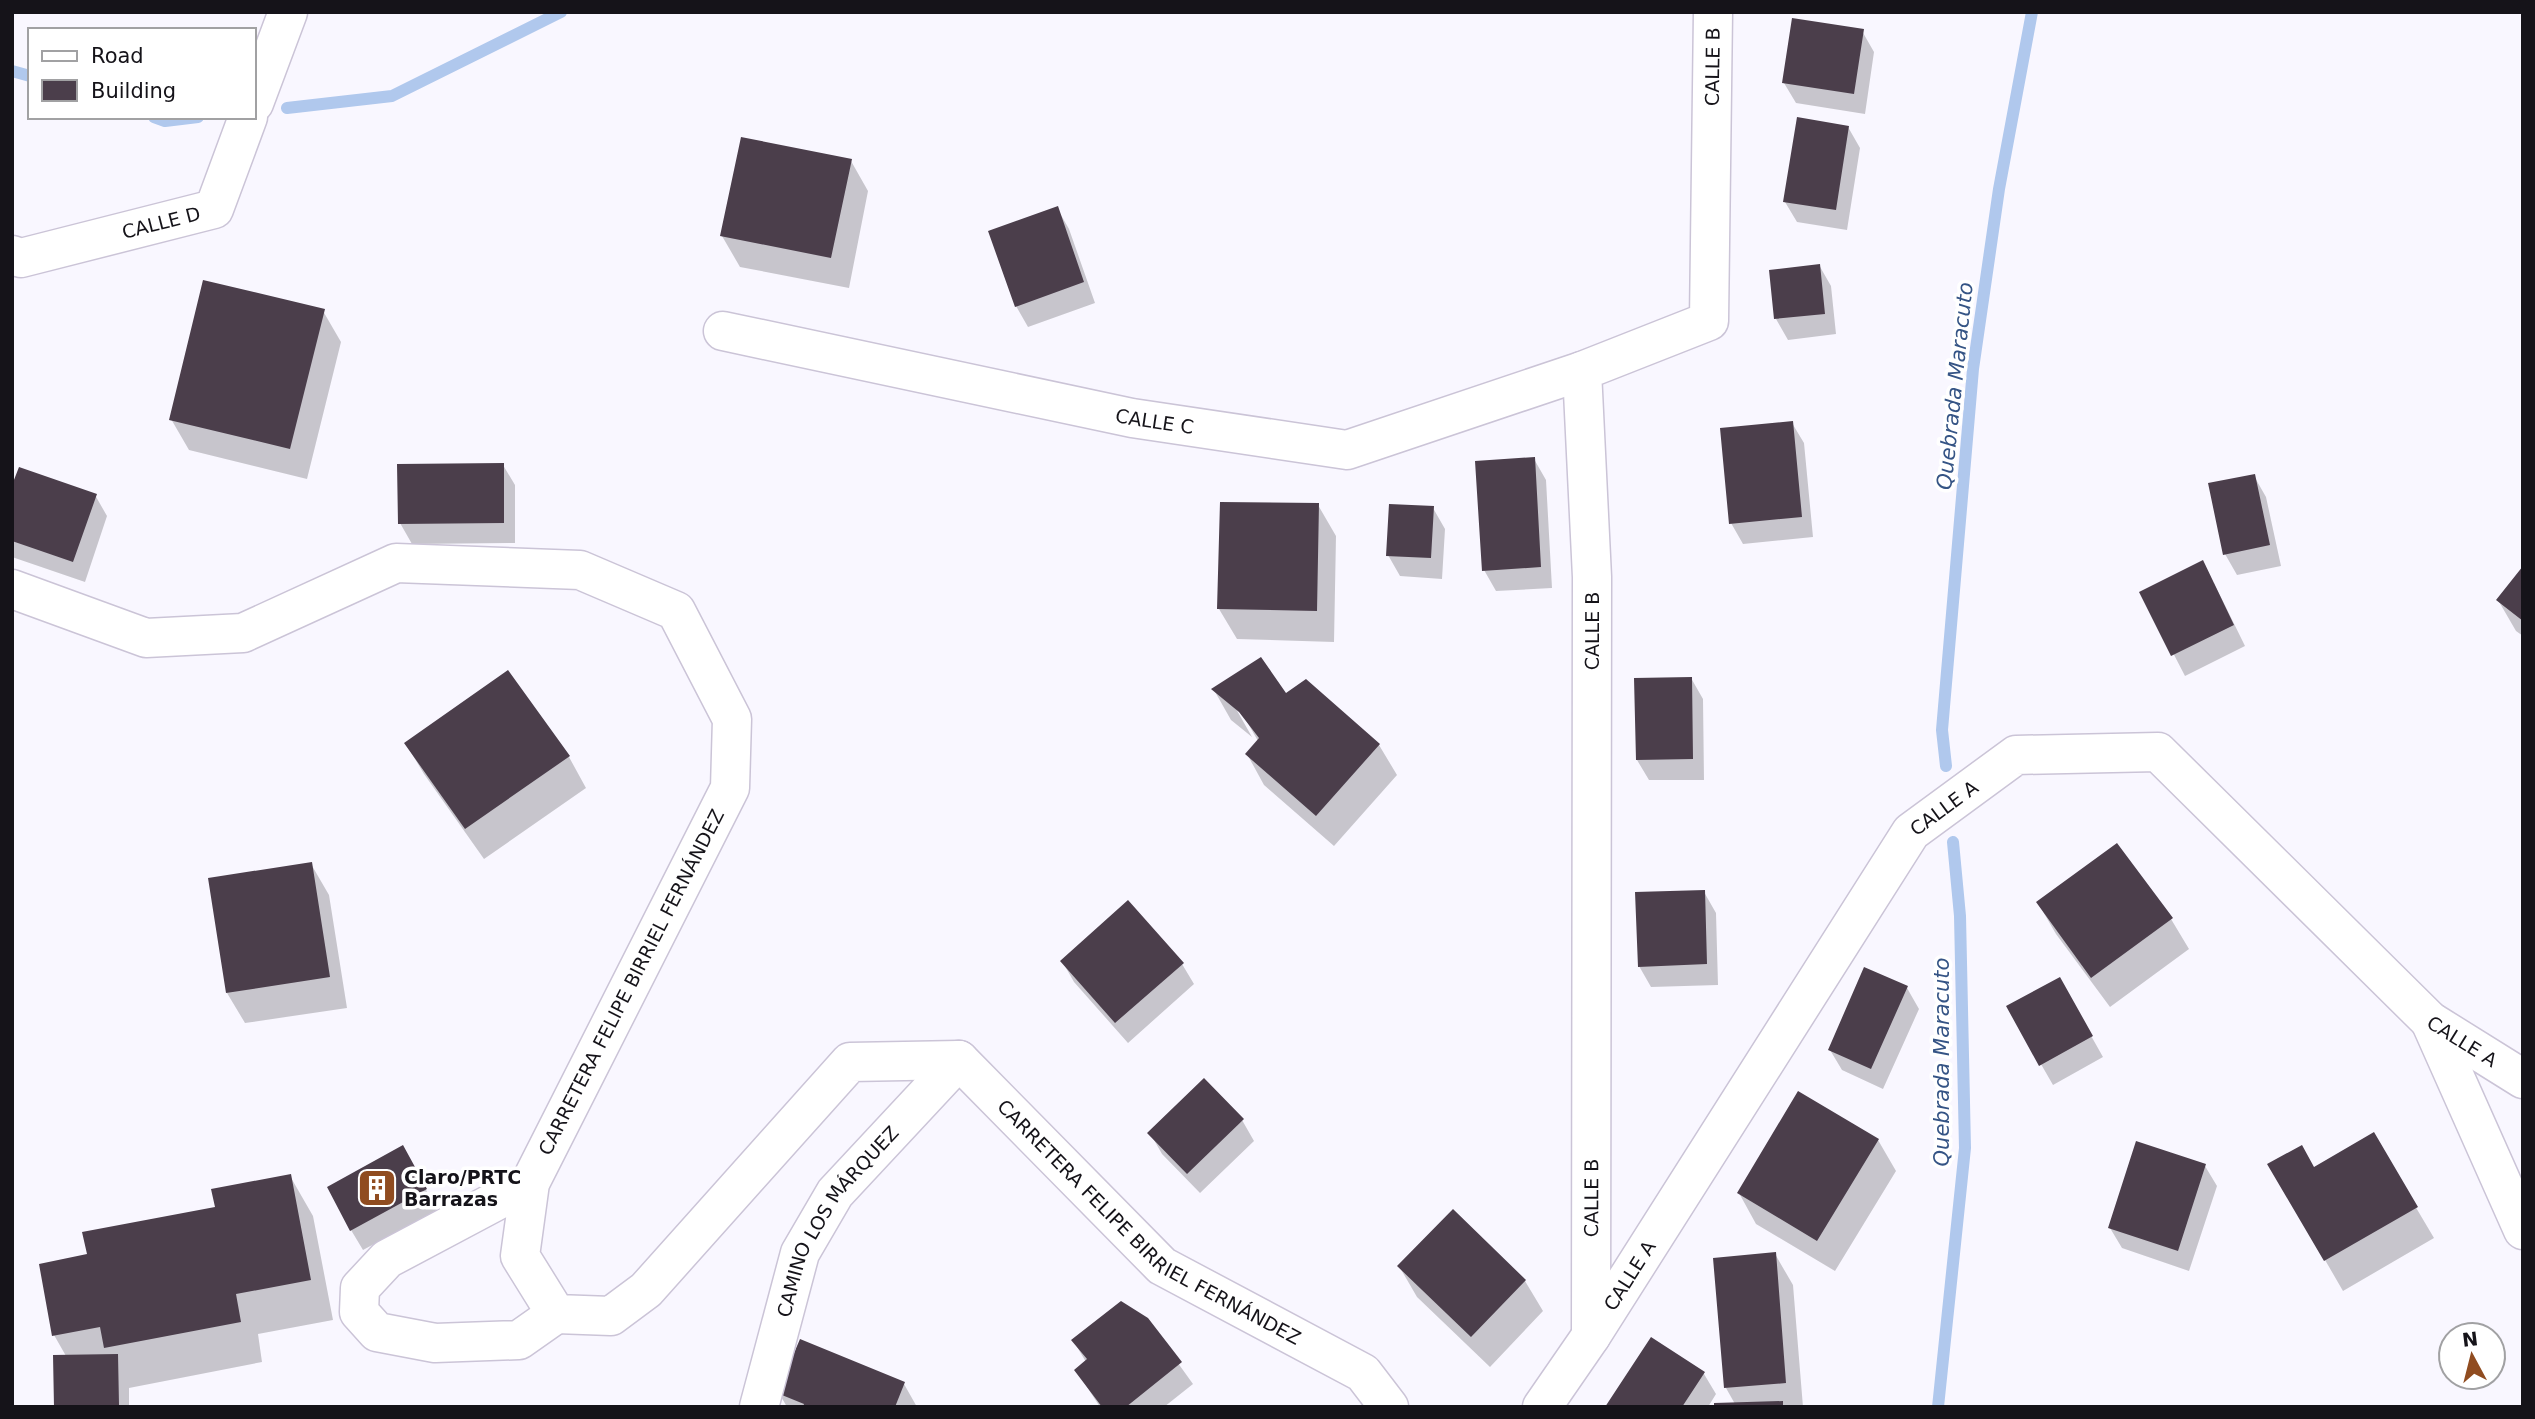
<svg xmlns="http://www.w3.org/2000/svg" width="2535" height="1419" viewBox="0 0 2535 1419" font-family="'DejaVu Sans',sans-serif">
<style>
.shadow{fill:#0003}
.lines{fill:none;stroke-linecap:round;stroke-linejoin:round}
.stream{stroke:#b0c8ed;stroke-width:12}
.building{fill:#4b3e4b}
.minor-casing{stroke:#cbc4d7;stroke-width:41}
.minor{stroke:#fff;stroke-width:38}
.labels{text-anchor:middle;stroke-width:7;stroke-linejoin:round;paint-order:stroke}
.street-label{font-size:19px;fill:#151319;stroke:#fff}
.poi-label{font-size:19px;font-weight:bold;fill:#151319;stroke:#fff;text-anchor:start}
.water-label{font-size:21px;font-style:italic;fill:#355485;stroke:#fff}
</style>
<rect width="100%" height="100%" fill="#f9f7ff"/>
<path class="shadow" d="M1862,31L1874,52L1865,114L1796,103L1784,83Z
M1848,127L1860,148L1847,230L1797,222L1785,202Z
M851,161L868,191L849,288L740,267L722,236Z
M1057,208L1069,229L1095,303L1028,327L1016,306Z
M1819,265L1831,286L1836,334L1788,340L1776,319Z
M323,311L341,342L307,479L189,450L171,419Z
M1792,423L1804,443L1813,537L1743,544L1731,523Z
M1534,459L1546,480L1552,588L1496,591L1484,570Z
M503,465L515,485V543L412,544L400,523Z
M2254,476L2266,497L2281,566L2237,575L2225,554Z
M12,490L95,495L107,516L85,582L12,557Z
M1318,505L1336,536L1334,642L1237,639L1219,609Z
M1433,508L1445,529L1442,579L1400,576L1388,555Z
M2523,569V636L2516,631L2498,600Z
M2214,583L2245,646L2185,676L2142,593Z
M1691,678L1703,699L1704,780H1649L1637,760Z
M1214,690L1285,696L1379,745L1397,775L1334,846L1264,785L1247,754L1258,741L1238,706L1235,707L1252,737L1231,720Z
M406,744L569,757L586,788L484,859L424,774Z
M311,864L329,895L347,1008L245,1023L227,993Z
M1704,892L1716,913L1718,985L1651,987L1639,966Z
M2038,903L2171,919L2189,949L2110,1007L2056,934Z
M1062,961L1182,964L1194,984L1128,1043L1074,982Z
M2059,979L2103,1057L2053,1085L2008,1007Z
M1907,988L1919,1009L1883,1089L1842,1070L1830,1050Z
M1242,1120L1254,1141L1200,1193L1162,1154L1150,1133Z
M2373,1135L2434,1238L2343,1291L2270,1165L2314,1169Z
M1878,1140L1896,1171L1835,1271L1756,1224L1739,1193Z
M2205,1166L2217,1186L2189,1271L2122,1248L2110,1228Z
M414,1168L437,1210L363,1250L351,1230Z
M290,1176L313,1216L333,1320L258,1334L262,1362L129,1388V1407H56L66,1356L54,1335L89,1256L217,1208Z
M1775,1254L1793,1285L1803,1407H1716L1735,1404L1726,1388Z
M1399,1266L1525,1281L1543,1311L1490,1367L1417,1297Z
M1147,1320L1193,1384L1164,1407H1100L1076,1370L1086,1362L1073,1340Z
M1652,1339L1704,1374L1716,1394L1708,1407H1607Z
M904,1384L917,1407H787L779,1393Z"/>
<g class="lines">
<path class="stream" d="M12,71L30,76
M287,108L392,96L561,12
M154,117L165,121L198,117
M1946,766L1942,730L1973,369L1999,189L2032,12
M1938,1407L1965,1148L1960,916L1953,842"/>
</g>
<path class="building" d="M1792,18L1864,29L1854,94L1782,83Z
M1797,117L1849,126L1836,210L1783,202Z
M741,137L852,159L831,258L720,236Z
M1058,206L1084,282L1015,307L988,231Z
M1820,264L1825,314L1774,319L1769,270Z
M203,280L325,309L290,449L169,420Z
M1793,421L1802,517L1729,524L1720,428Z
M1535,457L1541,567L1482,571L1475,461Z
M504,463V523L398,524L397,464Z
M19,467L97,494L73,562L12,541V485Z
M2255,474L2270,545L2223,555L2208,483Z
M1220,502L1319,503L1317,611L1217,609Z
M1389,504L1434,506L1431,558L1386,556Z
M2203,560L2234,625L2171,656L2139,592Z
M2523,566V621L2496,600Z
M1261,657L1286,693L1306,679L1380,744L1316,816L1245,754L1259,738L1239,712L1211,689Z
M508,670L570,756L465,829L404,743Z
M1692,677L1693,759L1636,760L1634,678Z
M2117,843L2173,918L2091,978L2036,902Z
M312,862L330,977L226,993L208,878Z
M1705,890L1707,964L1638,967L1635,892Z
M1128,900L1184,963L1115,1023L1060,961Z
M1864,967L1908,986L1871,1069L1828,1050Z
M2060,977L2093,1036L2039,1066L2006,1006Z
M1204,1078L1244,1119L1187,1174L1147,1133Z
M1798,1091L1879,1139L1817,1241L1737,1193Z
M2374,1132L2418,1207L2324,1261L2267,1164L2302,1145L2314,1167Z
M2136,1141L2206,1164L2178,1251L2108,1228Z
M403,1145L427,1189L350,1231L327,1187Z
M291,1174L311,1280L236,1294L241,1322L104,1348L100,1327L52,1336L39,1264L87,1254L82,1232L215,1207L211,1189Z
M1453,1209L1526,1280L1471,1337L1397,1266Z
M1776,1252L1786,1383L1724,1388L1713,1258Z
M1121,1301L1148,1318L1182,1362L1126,1407H1102L1074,1370L1087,1359L1071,1340Z
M1651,1337L1705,1372L1682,1407H1605Z
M800,1339L905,1382L895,1407H803L804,1404L777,1393Z
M118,1354L119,1405L54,1407L53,1355Z
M1783,1401V1407H1714V1403Z"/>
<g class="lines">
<g class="minor-casing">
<g id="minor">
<path d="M254,103L288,12"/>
<path id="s1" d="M12,255L21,258L214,209L248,117"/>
<path id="s2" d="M723,331L1132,418L1347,450L1582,371"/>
<path id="s3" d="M12,589L146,638L243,633L396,563L580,570L676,611L732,719L730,788L530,1183L520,1256L556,1314L611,1316L646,1290L850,1062L959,1060L1162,1266L1363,1373L1389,1407"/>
<path d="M2430,1021L2523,1230"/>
<path d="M530,1183L387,1259L360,1288L359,1312L377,1332L435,1343L519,1340L556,1314"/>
<path id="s4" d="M1591,1336L1592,577L1582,371L1709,321L1713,12"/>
<path id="s5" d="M759,1407L800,1253L835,1193L959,1060"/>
<path id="s6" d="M1542,1407L1591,1336L1911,832L2016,755L2158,752L2430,1021L2523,1079"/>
</g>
</g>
<use href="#minor" class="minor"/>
</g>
<defs>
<g id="building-square" transform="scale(2.0125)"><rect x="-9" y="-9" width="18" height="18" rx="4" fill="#904c20" stroke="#fff"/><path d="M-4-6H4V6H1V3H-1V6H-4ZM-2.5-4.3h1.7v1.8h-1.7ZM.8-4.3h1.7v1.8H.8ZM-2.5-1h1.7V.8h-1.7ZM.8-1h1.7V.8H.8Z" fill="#fff"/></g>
</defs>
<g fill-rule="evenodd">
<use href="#building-square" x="377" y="1188"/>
</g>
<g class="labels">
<g class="street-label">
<text dy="7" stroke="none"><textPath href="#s4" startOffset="1356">CALLE B</textPath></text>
<text dy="7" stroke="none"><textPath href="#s1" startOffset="154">CALLE D</textPath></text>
<text dy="7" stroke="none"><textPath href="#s2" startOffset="441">CALLE C</textPath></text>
<text dy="7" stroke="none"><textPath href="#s4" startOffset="705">CALLE B</textPath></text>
<text dy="7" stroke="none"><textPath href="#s6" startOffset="724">CALLE A</textPath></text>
<text transform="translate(631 982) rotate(-63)" y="7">CARRETERA FELIPE BIRRIEL FERNÁNDEZ</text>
<text dy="7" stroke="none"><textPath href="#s6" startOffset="1376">CALLE A</textPath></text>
<text dy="7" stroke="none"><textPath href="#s4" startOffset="138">CALLE B</textPath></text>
<text dy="7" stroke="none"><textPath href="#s3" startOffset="2238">CARRETERA FELIPE BIRRIEL FERNÁNDEZ</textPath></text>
<text dy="7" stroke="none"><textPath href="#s5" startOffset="205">CAMINO LOS MÁRQUEZ</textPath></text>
<text dy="7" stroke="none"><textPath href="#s6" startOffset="158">CALLE A</textPath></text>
</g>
<g class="poi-label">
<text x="404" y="1184">Claro/PRTC<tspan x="404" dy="22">Barrazas</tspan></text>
</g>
<g class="water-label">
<text transform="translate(1955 386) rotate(-84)" y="7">Quebrada Maracuto</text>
<text transform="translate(1942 1062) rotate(-90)" y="7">Quebrada Maracuto</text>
</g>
</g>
<rect width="2535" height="1419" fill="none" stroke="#151319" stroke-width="28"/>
<rect x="28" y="28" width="228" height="91" fill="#ffffff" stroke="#a1a1a3" stroke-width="2"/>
<rect x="42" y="51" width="35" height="10" fill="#ffffff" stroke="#a1a1a3" stroke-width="2"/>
<text x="91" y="63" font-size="21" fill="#151319">Road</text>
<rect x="42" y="80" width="35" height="21" fill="#4b3e4b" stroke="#a1a1a3" stroke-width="2"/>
<text x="91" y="98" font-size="21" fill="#151319">Building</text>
<g transform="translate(2472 1356) rotate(353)"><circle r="33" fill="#ffffff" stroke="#a1a1a3" stroke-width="2"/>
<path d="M0-5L12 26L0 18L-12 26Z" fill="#904c20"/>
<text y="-10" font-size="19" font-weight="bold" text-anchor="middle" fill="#151319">N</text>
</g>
</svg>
